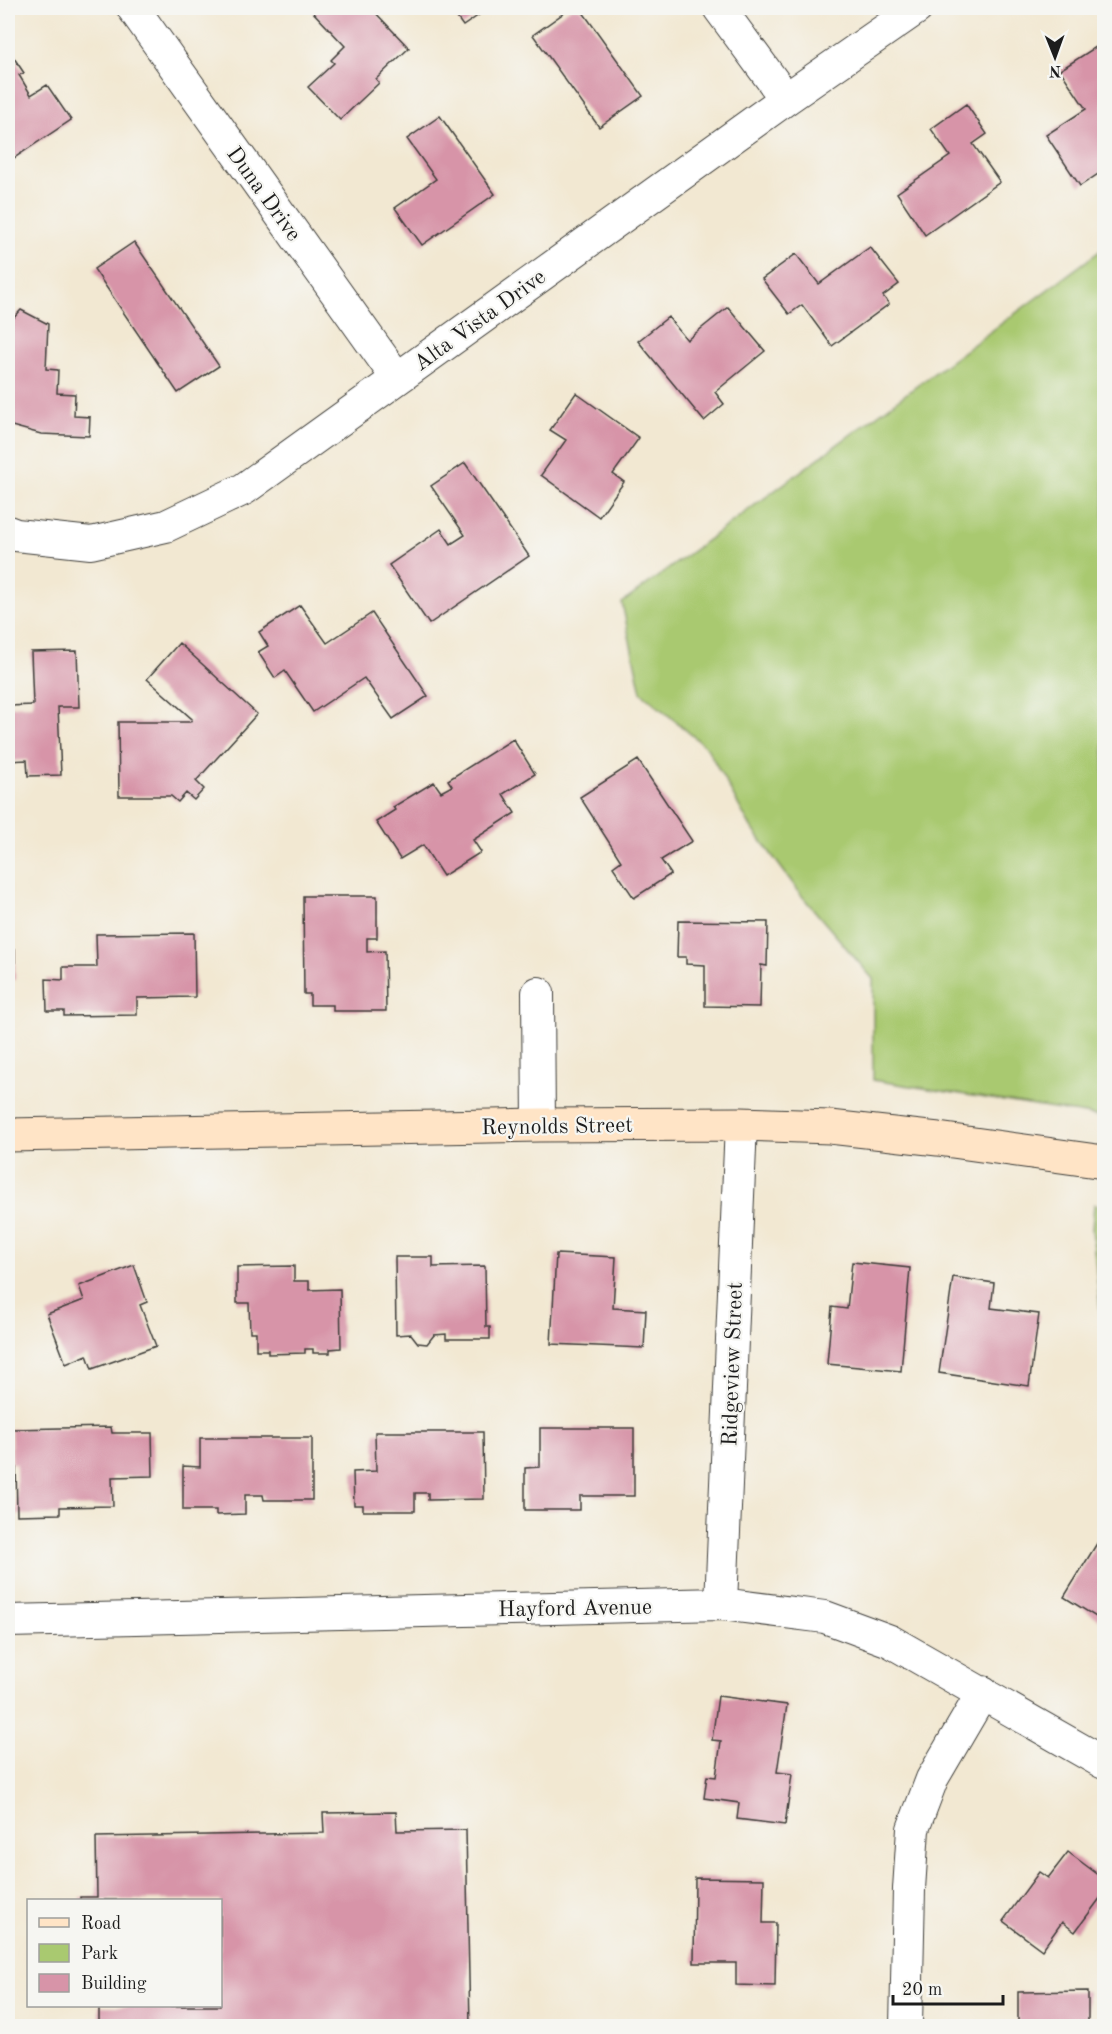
<svg xmlns="http://www.w3.org/2000/svg" width="1112" height="2034" viewBox="0 0 1112 2034" font-family="'Old Standard TT',serif">
<style>
.green{fill:#a9c970;stroke:#627246;stroke-width:1.5}
.building{fill:#d794a8}
.lines{fill:none;stroke-linecap:round;stroke-linejoin:round}
.street-casing{stroke:#3c3b37;stroke-width:34}
.secondary-casing{stroke:#3c3b37;stroke-width:35}
.street{stroke:#fff;stroke-width:32}
.secondary{stroke:#ffe4c6;stroke-width:33}
.labels{text-anchor:middle;stroke-width:4.5;stroke-linejoin:round;paint-order:stroke}
.street-label{font-size:22px;fill:#1c1c1c;stroke:#f6f6f2}
</style>
<rect width="100%" height="100%" fill="#f6f6f2"/>
<filter id="ink" filterUnits="userSpaceOnUse"><feTurbulence type="fractalNoise" baseFrequency=".0167" numOctaves="2"/><feDisplacementMap in="SourceGraphic" scale="12" xChannelSelector="R" yChannelSelector="G"/><feConvolveMatrix kernelMatrix="1 2 1 2 8 2 1 2 1" color-interpolation-filters="sRGB"/></filter>
<filter id="wash" filterUnits="userSpaceOnUse"><feTurbulence type="fractalNoise" baseFrequency=".008" numOctaves="4" result="noise"/><feDisplacementMap in="SourceGraphic" scale="24" xChannelSelector="R" yChannelSelector="G"/><feGaussianBlur stdDeviation="1.35" result="paint"/><feColorMatrix in="noise" values="0 0 0 0 0 0 0 0 0 0 0 0 0 0 0 0 0 1.4 0 .05"/><feComposite in="paint" operator="in"/></filter>
<g filter="url(#wash)">
<rect width="100%" height="100%" fill="#f2e8d2"/>
<path class="green" d="M1104,248V1117L873,1080V979L802,896L749,824L707,748L641,692L622,603Z
M1094,1204L1104,1206V1349L1092,1229Z"/>
<g id="blocks">
<path class="building" d="M316,8H371L409,48L376,79L379,83L340,120L308,87L334,63L331,60L345,46L312,11Z
M450,8H489L463,26Z
M571,8H580L643,96L599,127L533,35Z
M1102,43L1104,47V151L1101,154L1104,160V170L1080,186L1046,135L1086,109L1060,70Z
M8,49L24,73L19,75L31,95L47,85L71,120L8,162Z
M966,104L987,134L973,144L1000,182L925,235L897,193L950,156L931,129Z
M440,116L495,194L422,245L395,208L436,179L407,139Z
M134,242L219,366L178,393L94,269Z
M870,247L899,284L883,296L889,304L832,346L802,305L789,314L762,279L796,254L819,284Z
M728,307L765,351L715,392L724,404L704,421L638,341L668,317L687,340Z
M21,310L48,324L46,369L58,370L57,393L75,394L74,416L90,417L89,436L41,434L8,425V324Z
M576,393L639,438L613,474L624,482L599,517L541,475L566,440L550,430Z
M465,463L529,556L429,624L389,565L441,529L451,544L465,535L431,486Z
M300,605L327,643L372,613L428,696L393,719L364,678L313,712L285,671L275,678L258,652L268,646L259,632Z
M179,643L257,714L196,781L204,789L194,800L186,793L178,802L171,796H119L118,722H190L192,719L147,679Z
M77,651L79,707H58L61,775L28,776L27,760L8,761V706L33,705L31,652Z
M513,739L535,774L503,794L515,813L473,840L481,852L443,876L423,845L400,859L376,822L395,810L393,807L434,782L441,792L452,786L448,780Z
M638,760L692,841L661,860L671,874L634,898L613,867L621,861L580,797Z
M303,896H377V938H367V952L385,951L386,1011H333V1005H310V994H304Z
M678,921L768,922L767,966L761,965L760,1007L705,1006V965L686,964V957H677Z
M8,930H10L9,950H15V980H8Z
M194,933L195,997L137,998V1015L64,1016V1011H47L46,979L63,980V967H97L96,934Z
M556,1254L616,1257L613,1308L646,1310L644,1348L551,1344Z
M395,1257H433V1267L485,1266L486,1327H490V1339H446V1334L434,1335L427,1344L418,1343L411,1334L396,1335Z
M852,1262L910,1268L901,1371L827,1364L832,1307L847,1309Z
M134,1265L147,1302L140,1305L156,1346L92,1369L87,1355L66,1364L47,1314L84,1300L79,1286Z
M294,1266V1281H309V1290L340,1289L341,1348L330,1349V1353H313V1349H305V1353L268,1354V1350H256V1332H250L249,1303H237V1267Z
M953,1277L994,1283L991,1308L1039,1314L1029,1386L939,1373Z
M111,1427L112,1433H152L153,1476L112,1477L113,1506L60,1507V1514L17,1515L16,1464H12L11,1429Z
M540,1428H634V1496H580V1510H525V1468L540,1467Z
M375,1432H483L484,1499L428,1500V1493H415V1511H363V1505H354L353,1472L376,1471Z
M200,1438H312V1500H264L263,1495H245V1514L216,1515V1510H183V1466L200,1467Z
M1104,1532V1622L1064,1597Z
M718,1696L787,1705L777,1772L792,1774L785,1825L737,1819L739,1803L704,1798L707,1776L716,1777L721,1741L712,1740Z
M396,1812L397,1831L466,1830L470,2026H99V2006H220V1900H80V1897H97L96,1837L324,1833L323,1813Z
M1068,1852L1104,1879V1893L1075,1932L1062,1922L1042,1950L1003,1921L1039,1872L1048,1878Z
M695,1878L764,1879L763,1923H776L775,1986L736,1985V1963H694Z
M1088,1991V2026H1018V1992Z"/>
</g>
</g>
<g filter="url(#ink)">
<use href="#blocks" fill-opacity="0" stroke="#3c3b37" stroke-width="1.5"/>
<g class="lines">
<g class="street-casing">
<path id="street" d="M133,8L397,378
M719,8L786,99
M8,532L16,535L91,543L166,526L244,489L786,99L917,8
M538,993L539,1125
M721,1604L741,1124
M8,1621L721,1604L825,1617L890,1641L1104,1763
M906,2026L909,1889L913,1829L932,1779L983,1692"/>
</g>
<g class="secondary-casing">
<path id="secondary" d="M8,1135L539,1125L741,1124L830,1127L938,1139L1104,1162"/>
</g>
<use href="#street" class="street"/>
<use href="#secondary" class="secondary"/>
</g>
</g>
<g class="labels">
<g class="street-label">
<text transform="translate(265 193) rotate(54)" y="8">Duna Drive</text>
<text transform="translate(479 319) rotate(-36)" y="8">Alta Vista Drive</text>
<text transform="translate(557 1125) rotate(-1)" y="8">Reynolds Street</text>
<text transform="translate(731 1364) rotate(-88)" y="8">Ridgeview Street</text>
<text transform="translate(575 1607) rotate(-1)" y="8">Hayford Avenue</text>
</g>
</g>
<rect width="1112" height="2034" fill="none" stroke="#f6f6f2" stroke-width="30"/>
<rect x="27" y="1899" width="195" height="108" fill="#f6f6f2" stroke="#9f9f9c" stroke-width="1.5"/>
<rect x="39" y="1918" width="30" height="9" fill="#ffe4c6" stroke="#9f9f9c" stroke-width="1.5"/>
<text x="81" y="1929" font-size="18" fill="#1c1c1c">Road</text>
<rect x="39" y="1944" width="30" height="18" fill="#a9c970" stroke="#9f9f9c" stroke-width="1.5"/>
<text x="81" y="1959" font-size="18" fill="#1c1c1c">Park</text>
<rect x="39" y="1974" width="30" height="18" fill="#d794a8" stroke="#9f9f9c" stroke-width="1.5"/>
<text x="81" y="1989" font-size="18" fill="#1c1c1c">Building</text>
<g transform="translate(1055 57) rotate(179)" stroke="#f6f6f2" stroke-width="4.5" paint-order="stroke">
<path d="M0-4.5L10 22L0 15L-10 22Z" fill="#1c1c1c"/>
<text y="-9" font-size="16" font-weight="bold" text-anchor="middle" fill="#1c1c1c">N</text>
</g>
<path d="M893 1995v9h110v-9" fill="none" stroke="#1c1c1c" stroke-width="3"/>
<text x="902" y="1995" font-size="18" fill="#1c1c1c" stroke="#f6f6f2" stroke-width="4.5" paint-order="stroke">20 m</text>
</svg>
